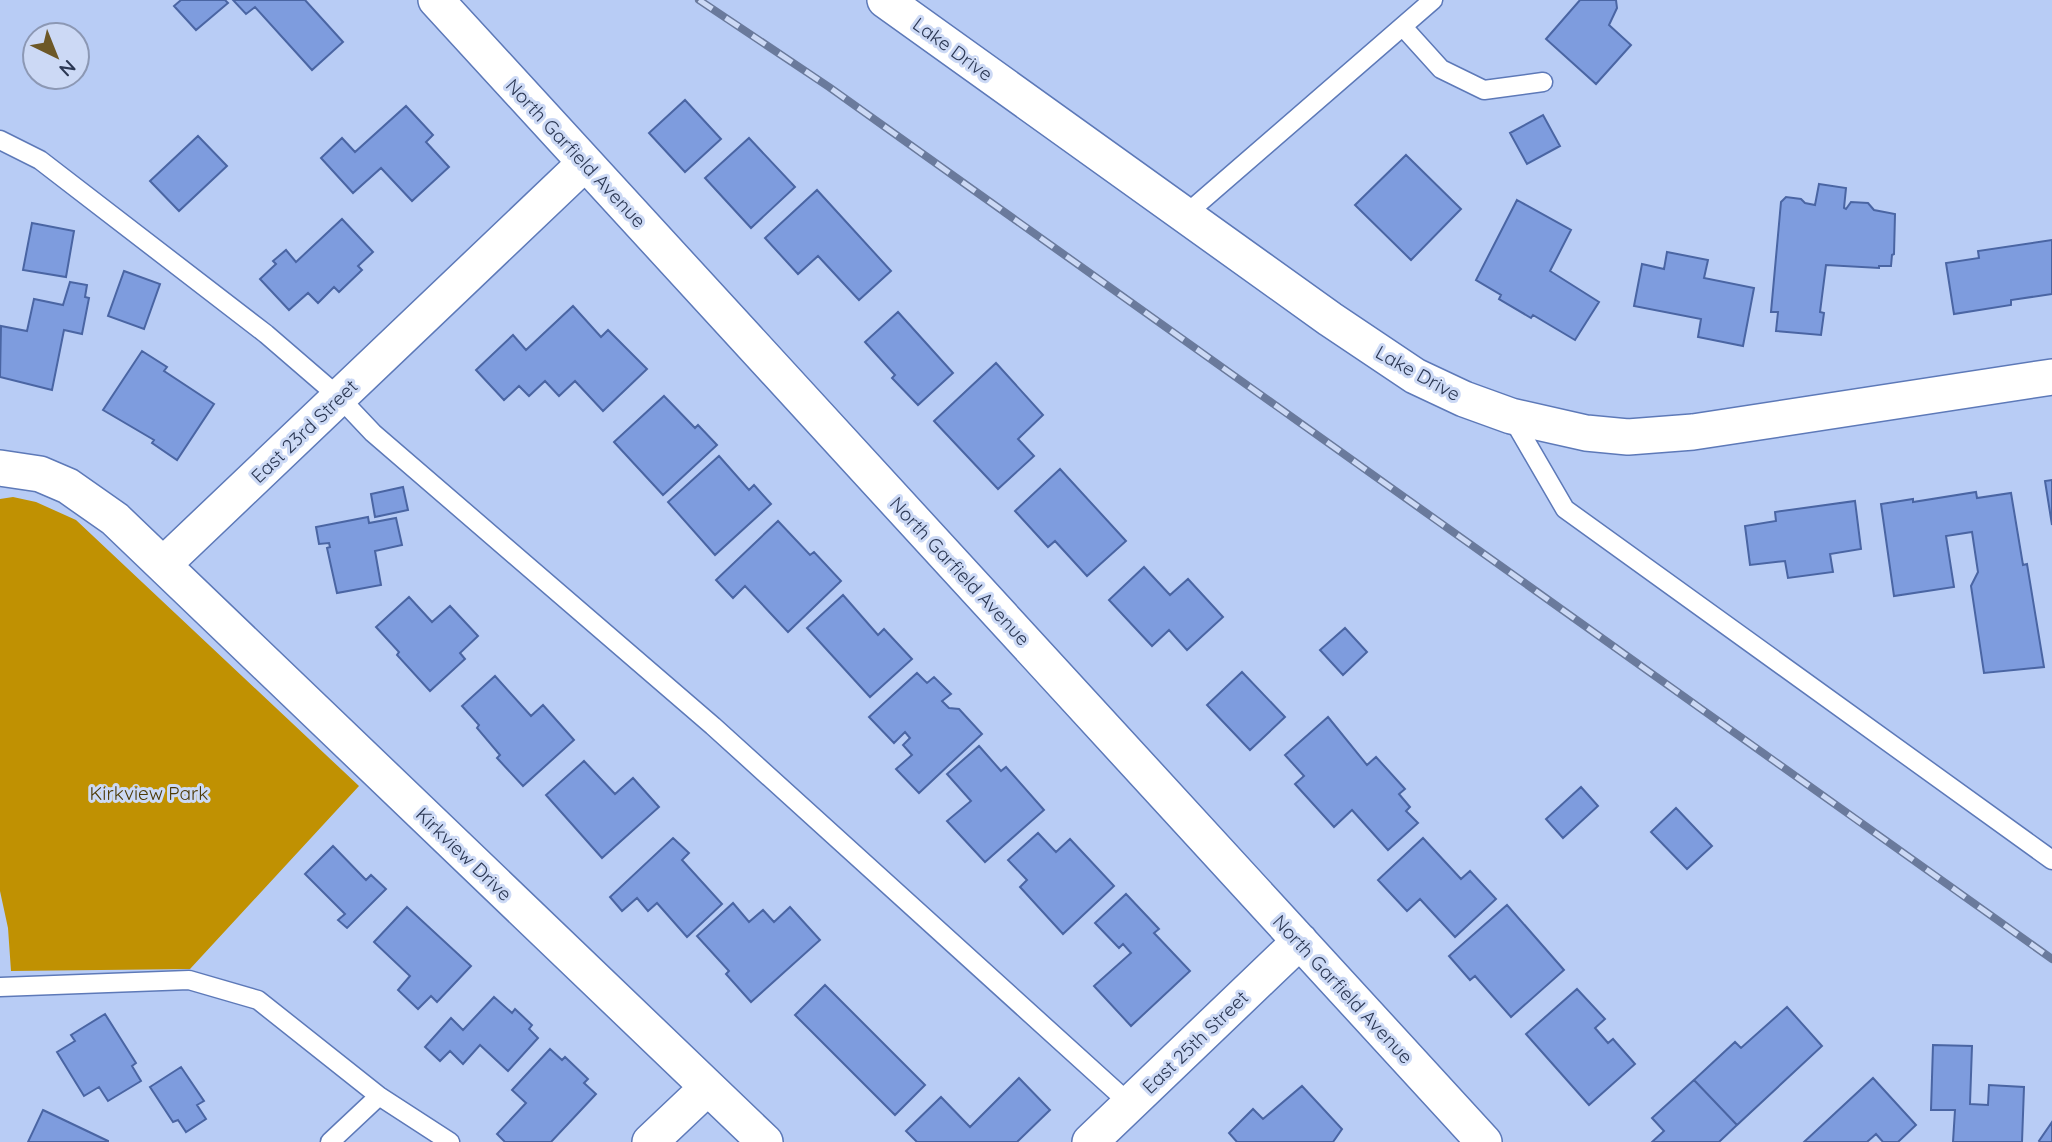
<svg xmlns="http://www.w3.org/2000/svg" width="2052" height="1142" viewBox="0 0 2052 1142" font-family="Quicksand,sans-serif">
<style>
.green{fill:#c09102}
.building{fill:#7e9cde;stroke:#4a65a3;stroke-width:2}
.lines{fill:none;stroke-linecap:round;stroke-linejoin:round}
.service-casing{stroke:#5d79b8;stroke-width:21}
.minor-casing{stroke:#5d79b8;stroke-width:38}
.service{stroke:#fff;stroke-width:18}
.minor{stroke:#fff;stroke-width:35}
.rail-casing{stroke:#6a7a9c;stroke-width:8}
.rail{stroke:#ccd9f5;stroke-width:5;stroke-dasharray:16;stroke-linecap:butt}
.labels{text-anchor:middle;stroke-width:6;stroke-linejoin:round;paint-order:stroke}
.street-label{font-size:19px;fill:#2b3753;stroke:#ccd9f5}
.park-label{font-size:19px;fill:#4d3a07;stroke:#ccd9f5}
</style>
<rect width="100%" height="100%" fill="#b8ccf5"/>
<path class="green" d="M13,497L36,502L76,520L359,786L190,969L11,971L8,928L0,891V499Z"/>
<path class="building" d="M181,0H225L228,3L196,30L174,6Z
M233,0H305L343,42L312,70L255,7L246,14Z
M1580,0H1616L1617,8L1609,25L1631,45L1596,84L1546,39Z
M685,100L721,139L685,172L649,133Z
M406,106L433,135L426,142L449,167L412,201L381,168L353,193L321,158L342,138L355,152Z
M1543,115L1560,146L1527,164L1510,133Z
M198,136L227,166L179,211L150,181Z
M749,138L795,187L751,228L705,178Z
M1406,155L1461,209L1411,260L1355,205Z
M1819,184L1846,188L1844,208L1846,209L1851,202L1868,203L1874,210L1895,214L1894,254L1892,255L1891,266H1879V268L1826,265L1820,312L1824,313L1821,335L1776,331L1778,312H1771L1781,202L1786,197L1801,199L1805,203L1815,205Z
M817,190L891,271L859,300L818,256L798,274L765,238Z
M1517,200L1571,230L1550,271L1599,302L1575,340L1533,315L1531,318L1499,299L1501,295L1476,280Z
M342,219L373,252L358,266L362,270L339,292L334,287L318,303L308,293L289,310L260,279L276,264L273,261L286,250L296,262Z
M32,223L74,231L66,277L23,270Z
M2052,240V294L2011,300V305L1954,314L1946,263L1979,258L1978,251Z
M1667,252L1708,260L1704,278L1754,288L1743,346L1698,337L1701,319L1634,306L1642,264L1664,269Z
M124,271L160,284L144,329L108,316Z
M70,282L87,285L85,297L89,298L82,334L64,330L52,390L0,377L1,326L27,331L34,299L63,305Z
M573,306L601,337L608,330L647,369L603,411L575,381L559,396L545,381L529,396L519,386L504,400L476,370L513,335L526,350Z
M898,312L953,373L918,405L892,378L895,375L865,342Z
M142,351L167,367L164,371L214,404L177,460L152,443L154,440L103,410Z
M996,363L1043,415L1018,439L1034,456L998,489L934,421Z
M664,396L695,428L698,425L717,445L663,495L614,442Z
M719,456L749,490L754,485L771,504L715,555L668,502Z
M1060,469L1126,541L1087,576L1055,541L1048,547L1015,511Z
M2052,480V525L2045,481Z
M403,487L408,510L375,517L371,494Z
M1976,492L1977,498L2011,493L2023,565L2027,564L2044,667L1984,673L1971,586L1978,572L1972,532L1946,536L1954,587L1894,596L1881,504L1913,499V502Z
M1855,501L1861,549L1830,554L1833,572L1788,578L1785,561L1750,565L1745,526L1776,521L1775,512Z
M368,517L369,523L396,518L402,545L375,551L381,585L337,593L327,548L330,547L329,543L319,544L316,527Z
M778,521L810,555L814,552L841,581L788,632L745,586L733,598L716,580Z
M1144,567L1170,595L1188,579L1223,617L1187,650L1169,630L1152,646L1109,600Z
M843,595L878,635L884,629L912,659L870,697L807,628Z
M409,597L432,622L450,606L478,636L460,653L465,659L430,691L397,655L399,652L376,627Z
M1345,628L1367,652L1343,675L1320,650Z
M1242,672L1285,717L1250,750L1207,705Z
M917,673L927,683L934,677L951,694L942,701L949,708L959,709L982,734L919,793L896,769L912,755L903,745L910,738L905,732L894,743L869,717Z
M495,676L531,716L543,705L574,740L523,786L497,758L500,755L477,728L479,725L462,706Z
M1328,717L1367,765L1376,757L1405,789L1399,794L1410,807L1406,811L1418,823L1388,850L1352,810L1334,827L1295,784L1304,776L1285,755Z
M979,746L1001,771L1006,767L1044,810L985,862L947,821L971,801L947,774Z
M584,761L615,794L633,778L659,807L602,858L546,795Z
M1581,787L1598,806L1563,838L1546,819Z
M1676,808L1712,846L1687,869L1651,832Z
M1038,833L1056,852L1070,839L1114,886L1063,934L1020,887L1027,880L1008,860Z
M673,838L689,853L682,860L722,904L687,937L657,903L648,911L637,898L622,911L610,897Z
M1423,838L1461,879L1470,871L1496,899L1455,937L1420,899L1407,911L1378,880Z
M333,846L366,880L371,875L386,889L347,928L338,920L345,914L305,874Z
M1126,894L1159,929L1154,933L1190,971L1131,1026L1094,986L1131,953L1123,944L1119,948L1095,923Z
M733,903L749,922L763,910L774,922L790,907L820,940L751,1002L726,974L729,971L697,936Z
M1507,905L1564,970L1511,1017L1475,976L1470,980L1449,956Z
M407,907L471,966L437,1002L431,996L418,1009L398,990L410,976L374,942Z
M825,985L925,1085L895,1115L795,1015Z
M1577,989L1605,1019L1595,1028L1608,1043L1613,1039L1635,1064L1589,1105L1526,1034Z
M494,997L512,1013L515,1009L532,1025L529,1029L538,1038L508,1071L480,1045L463,1064L450,1051L440,1061L425,1047L451,1018L463,1030Z
M1787,1007L1822,1046L1737,1125L1694,1080L1735,1042L1741,1048Z
M105,1014L136,1063L132,1066L141,1081L108,1101L99,1087L84,1096L57,1052L75,1041L71,1035Z
M1933,1045L1972,1046L1970,1104L1988,1105L1989,1085L2024,1087L2022,1142H1953L1955,1110H1931Z
M550,1049L562,1060L565,1057L588,1079L584,1083L596,1094L551,1142H505L497,1134L526,1103L512,1090Z
M181,1067L204,1101L197,1105L206,1119L186,1132L178,1120L173,1122L150,1087Z
M1019,1078L1050,1110L1017,1142H917L906,1131L941,1097L970,1127Z
M1873,1078L1916,1125L1898,1142H1883L1876,1134L1867,1142H1804Z
M1694,1080L1737,1125L1719,1142H1652L1664,1131L1652,1118Z
M1302,1086L1342,1129L1333,1142H1237L1229,1133L1253,1109L1263,1119Z
M43,1110L108,1141V1142H28Z
M2052,1122V1142H2040L2039,1141Z"/>
<g class="lines">
<g class="service-casing">
<path id="service" d="M1403,27L1441,69L1484,90L1543,82
M0,140L40,160L266,334L339,397L373,433L713,726L1130,1104
M1185,215L1433,0
M1511,416L1565,509L2052,860
M0,987L189,980L258,1000L379,1096L450,1142
M330,1142L379,1096"/>
</g>
<g class="minor-casing">
<path id="minor" d="M436,0L1484,1142
M885,0L1330,319L1415,376L1464,399L1511,416L1586,433L1628,437L1693,432L2052,377
M0,468L40,474L68,486L115,519L765,1142
M164,564L585,163
M650,1142L707,1088
M1090,1142L1300,941"/>
</g>
<use href="#service" class="service"/>
<use href="#minor" class="minor"/>
<g class="rail-casing">
<path id="rail" d="M699,0L829,87L2052,959"/>
</g>
<use href="#rail" class="rail"/>
</g>
<g class="labels">
<g class="street-label">
<text transform="translate(953 49) rotate(36)" y="7">Lake Drive</text>
<text transform="translate(576 153) rotate(47)" y="7">North Garfield Avenue</text>
<text transform="translate(1418 373) rotate(29)" y="7">Lake Drive</text>
<text transform="translate(304 431) rotate(-44)" y="7">East 23rd Street</text>
<text transform="translate(960 571) rotate(47)" y="7">North Garfield Avenue</text>
<text transform="translate(464 854) rotate(44)" y="7">Kirkview Drive</text>
<text transform="translate(1343 989) rotate(47)" y="7">North Garfield Avenue</text>
<text transform="translate(1195 1042) rotate(-44)" y="7">East 25th Street</text>
</g>
<g class="park-label">
<text x="149" y="800">Kirkview Park</text>
</g>
</g>
<g transform="translate(56 56) rotate(137)"><circle r="33" fill="#ccd9f5" stroke="#8c98b4" stroke-width="2"/>
<path d="M0-5L12 26L0 18L-12 26Z" fill="#6d5827"/>
<text y="-10" font-size="19" font-weight="bold" text-anchor="middle" fill="#2b3753">N</text>
</g>
</svg>
